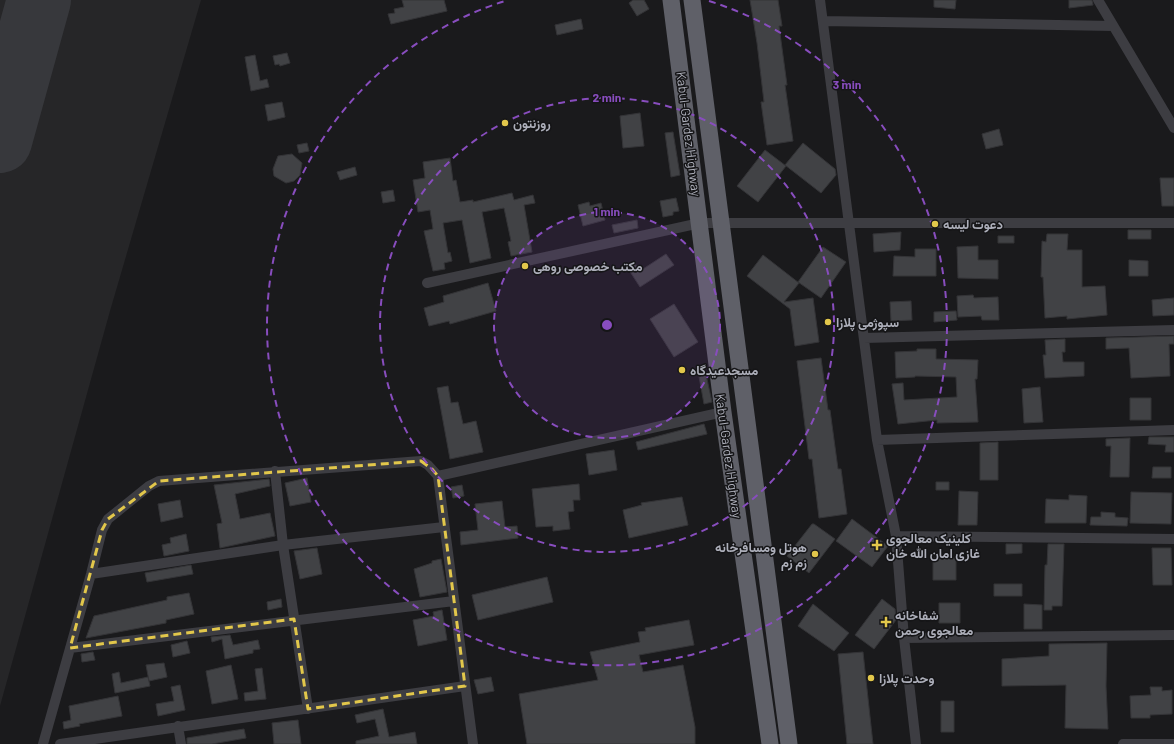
<svg xmlns="http://www.w3.org/2000/svg" width="1174" height="744" viewBox="0 0 1174 744" font-family="Barlow,Vazirmatn,sans-serif">
<style>
.built{fill:#262628}
.lines{fill:none;stroke-linecap:round;stroke-linejoin:round}
.runway{stroke:#37383c;stroke-width:64}
.building{fill:#414245;stroke:#343437}
.minor{stroke:#3d3d42;stroke-width:10}
.trunk{stroke:#5f6068;stroke-width:17}
.marked{fill:none;stroke:#e2c74b;stroke-width:3;stroke-dasharray:8 5;stroke-linejoin:round}
.ring{fill:none;stroke:#884dbe;stroke-width:2;stroke-dasharray:7 5}
.poi-dot{fill:#e2c74b;stroke:#151517;stroke-width:1.5}
.labels{text-anchor:middle;stroke-width:3;stroke-linejoin:round;paint-order:stroke}
.poi-label{font-size:13px;font-weight:bold;fill:#adafba;stroke:#151517;text-anchor:start}
.street-label{font-size:13px;fill:#adafba;stroke:#151517}
.centre{fill:#884dbe;stroke:#151517;stroke-width:2}
.ring-label{font-size:12px;text-anchor:middle;font-weight:bold;fill:#884dbe;stroke:#151517;stroke-width:3;stroke-linejoin:round;paint-order:stroke}
</style>
<rect width="100%" height="100%" fill="#1a1a1c"/>
<path class="built" d="M0,0H201L110,311L0,706Z"/>
<g class="lines">
<path class="runway" d="M0,141L39,0"/>
</g>
<path class="building" d="M402,0H444L447,11L391,24L388,14L395,13L394,9L404,7Z
M633,0H644L649,9L637,16L629,3Z
M750,0H778L782,26H779L787,85H785L793,141L767,145L761,102H764L757,43Z
M934,0H956L955,9L934,7Z
M1069,0H1092L1093,5L1069,8Z
M581,19L583,29L557,35L555,25Z
M287,53L290,63L280,66L279,64L275,65L273,56Z
M255,55L260,81L267,79L269,87L251,91L245,57Z
M282,102L285,117L268,121L265,105Z
M640,113L644,146L623,148L620,116Z
M999,129L1003,145L986,149L982,134Z
M673,132L680,175L671,177L665,133Z
M307,143L309,151L299,153L297,145Z
M803,143L835,169L836,175L821,193L785,165Z
M765,150L786,166L758,202L737,186Z
M292,154L302,163L300,175L294,181L286,183L274,176L273,169L278,156Z
M450,158L453,181L456,180L460,202L473,200V202L512,193L514,200L533,195L535,203L524,205L532,252L511,256L508,242L511,241L504,208L482,212L491,258L470,263L462,220L443,223L448,253L450,252L452,261L444,263L445,269L433,271L424,231L433,229L430,210L418,212L413,180L425,178L423,162Z
M355,167L357,175L340,180L337,172Z
M1160,178H1174V206H1162Z
M393,190L395,201L383,203L381,192Z
M676,198L679,211L673,212V215L663,217L660,201Z
M589,202L590,206L601,203L605,220L583,226L578,205Z
M637,220L638,228L614,233L612,225Z
M1128,230H1151V239H1128Z
M901,232L900,250L874,252L873,234Z
M1047,234H1068L1067,250H1082V287L1105,286L1107,315L1067,319V316L1045,318L1043,277H1041L1042,241L1046,242Z
M998,236H1014V243H998Z
M978,246V260H998V279L958,278L957,247Z
M823,247L846,262L821,298L798,282Z
M915,249H936V276H893L894,256L915,257Z
M666,254L674,265L640,287L627,267L634,262L640,271Z
M763,255L799,283L784,302L813,298L819,342L795,346L790,309L747,276Z
M1129,260L1148,261V276H1129Z
M488,283L496,311L450,324L449,321L429,326L424,308L444,302L443,296Z
M973,295L974,298L998,297L999,320H982L981,316L958,317L957,296Z
M1174,298V315L1153,316L1152,300Z
M911,301L912,320L891,321L890,302Z
M674,304L698,342L674,357L650,319Z
M956,311L957,320L934,322V312Z
M1174,336V344H1169L1170,376L1131,378L1129,348L1106,349V338Z
M1065,339V352H1062L1063,362H1084V376L1045,378L1043,355H1046L1045,340Z
M917,349H936V359L978,360L977,379H975L978,422L937,423V420L898,424L892,384L903,383L904,400L957,397L956,377L915,376V377L896,378L895,352L917,351Z
M821,358L828,410H830L838,469H841L847,514L819,518L812,459H809L797,361Z
M705,370L712,402L704,404L698,371Z
M448,386L451,403L458,402L463,424L476,421L483,452L450,459L437,388Z
M1040,387L1043,422L1024,423L1022,389Z
M1130,398H1151V420H1130Z
M704,424L707,434L638,450L636,442Z
M1149,437H1174V452H1165L1166,445L1148,444Z
M1130,438L1129,477H1110L1111,446H1106V439Z
M998,442V480H980V443Z
M614,450L617,470L589,475L586,454Z
M1153,467H1171V478H1152Z
M307,478L311,502L290,506L285,483Z
M269,479L270,486L235,494L240,519L270,513L275,536L220,548L217,524L222,523L214,485Z
M936,482H949V490H936Z
M579,484L580,500H573L574,511L568,512L570,529L553,531V526L536,527L532,489Z
M462,485L464,496L453,498L451,487Z
M959,491L978,492L977,525H958Z
M1131,492L1172,493L1171,524L1130,523Z
M1069,495L1087,496L1086,523H1045L1046,499L1069,500Z
M682,497L688,525L629,538L623,510L642,505L641,503Z
M180,500L183,517L161,522L158,504Z
M502,501L505,527L517,526L518,538L461,545L460,532L478,530L475,504Z
M1101,512L1115,513V517L1128,518L1127,526L1090,525L1091,517H1101Z
M852,519L888,546L872,567L836,541Z
M812,524H814L835,539L809,573L787,556Z
M186,534L189,551L164,556L162,545L171,543L170,538Z
M1006,544H1022V553L1006,554Z
M1048,544H1064L1062,606H1052V610H1044L1045,565H1047Z
M317,548L322,574L300,579L294,551Z
M1152,548H1171L1172,585H1153Z
M933,558H956V580H933Z
M441,559L447,592L420,597L414,569L432,563V561Z
M191,565L193,574L147,582L145,573Z
M547,577L553,602L478,620L472,595Z
M994,584H1022V596H994Z
M189,593L194,614L166,620V623L86,638L94,616L167,600V597Z
M281,599L282,607L268,610L267,602Z
M882,599L895,609L896,620L874,649L855,635Z
M939,603H960V623H939Z
M813,604L849,633L834,651L798,626Z
M1024,604L1042,605V629H1024Z
M442,610L447,640L418,646L413,620L434,616L433,612Z
M689,620L694,645L639,655L643,672L683,665L695,727V744H527L519,694L598,680L590,652L640,642L638,632L646,631L645,628Z
M230,635L233,645L258,640L260,649L253,650V653L225,659L222,639L212,642L211,637Z
M187,641L190,653L173,657L171,645Z
M1107,643L1106,686L1108,729L1065,728L1066,685L1002,686V659L1049,656V644Z
M93,652L95,660L82,662L81,654Z
M863,652L873,744H847L838,654Z
M164,663L167,677L149,681L146,665Z
M231,665L238,699L212,704L206,671Z
M262,668L266,699L245,701L244,693L258,691L255,669Z
M119,672L121,683L148,677L150,686L115,693L112,674Z
M491,677L494,691L478,694L474,680Z
M180,685L185,710L158,716L156,704L174,701L171,687Z
M1150,687H1162V691L1172,690V714L1150,715V718H1131L1130,696L1151,695Z
M118,696L122,716L79,724L80,726L64,729L63,722L71,720L69,706Z
M941,701H954V732H941Z
M383,709L389,737L415,732L417,744H356V741L379,736L375,719L357,723L355,715Z
M298,720L301,744H274L272,723Z
M244,729L246,738L212,744H187V738Z"/>
<g class="lines">
<path class="minor" d="M820,0L877,440L896,536L904,638L916,744
M1098,0L1174,128
M823,21L1113,26
M427,283L700,223H1174
M864,338L1174,330
M877,440L1174,430
M275,471L283,545L308,709
M438,476L723,412
M896,536L1174,539
M91,574L283,545L444,527
M904,638L1174,635
M70,648L454,601
M178,726L181,744
M43,744L91,574L102,530L108,519L149,486L159,481L421,461L428,465L438,476L473,744
M60,744L465,686
M1123,744H1174"/>
<path class="trunk" d="M671,0L723,412L770,744
M692,0L789,744"/>
</g>
<path class="marked" d="M421,461L432,469L438,476L465,686L308,709L294,619L70,648L102,530L108,519L159,481Z"/>
<circle cx="607" cy="325" r="113" fill="#884dbe" fill-opacity=".12"/>
<g class="ring">
<circle cx="607" cy="325" r="113"/>
<circle cx="607" cy="325" r="227"/>
<path d="M709 1A340 340 0 1 1 505 1"/>
</g>
<g class="poi-dot">
<circle cx="505" cy="123" r="4"/>
<circle cx="935" cy="224" r="4"/>
<circle cx="525" cy="266" r="4"/>
<circle cx="828" cy="322" r="4"/>
<circle cx="682" cy="370" r="4"/>
<path d="M875 539h4v4h4v4h-4v4h-4v-4h-4v-4h4z"/>
<circle cx="815" cy="554" r="4"/>
<path d="M884 616h4v4h4v4h-4v4h-4v-4h-4v-4h4z"/>
<circle cx="871" cy="678" r="4"/>
</g>
<g class="labels">
<g class="poi-label">
<text x="513" y="128">روزنتون</text>
<text x="943" y="229">دعوت لیسه</text>
<text x="533" y="271">مکتب خصوصی روهی</text>
<text x="836" y="327">سپوژمی پلازا</text>
<text x="690" y="375">مسجدعیدگاه</text>
<text x="886" y="543">کلینیک معالجوی<tspan x="886" dy="15">غازی امان الله خان</tspan></text>
<text x="807" y="552" text-anchor="end">هوتل ومسافرخانه<tspan x="807" dy="15">زم زم</tspan></text>
<text x="895" y="620">شفاخانه<tspan x="895" dy="15">معالجوی رحمن</tspan></text>
<text x="879" y="683">وحدت پلازا</text>
</g>
<g class="street-label">
<text transform="translate(689 134) rotate(83)" y="5">Kabul-Gardez Highway</text>
<text transform="translate(729 456) rotate(82)" y="5">Kabul-Gardez Highway</text>
</g>
</g>
<circle cx="607" cy="325" r="6" class="centre"/>
<g class="ring-label">
<text x="847" y="89">3 min</text>
<text x="607" y="102">2 min</text>
<text x="607" y="216">1 min</text>
</g>
</svg>
